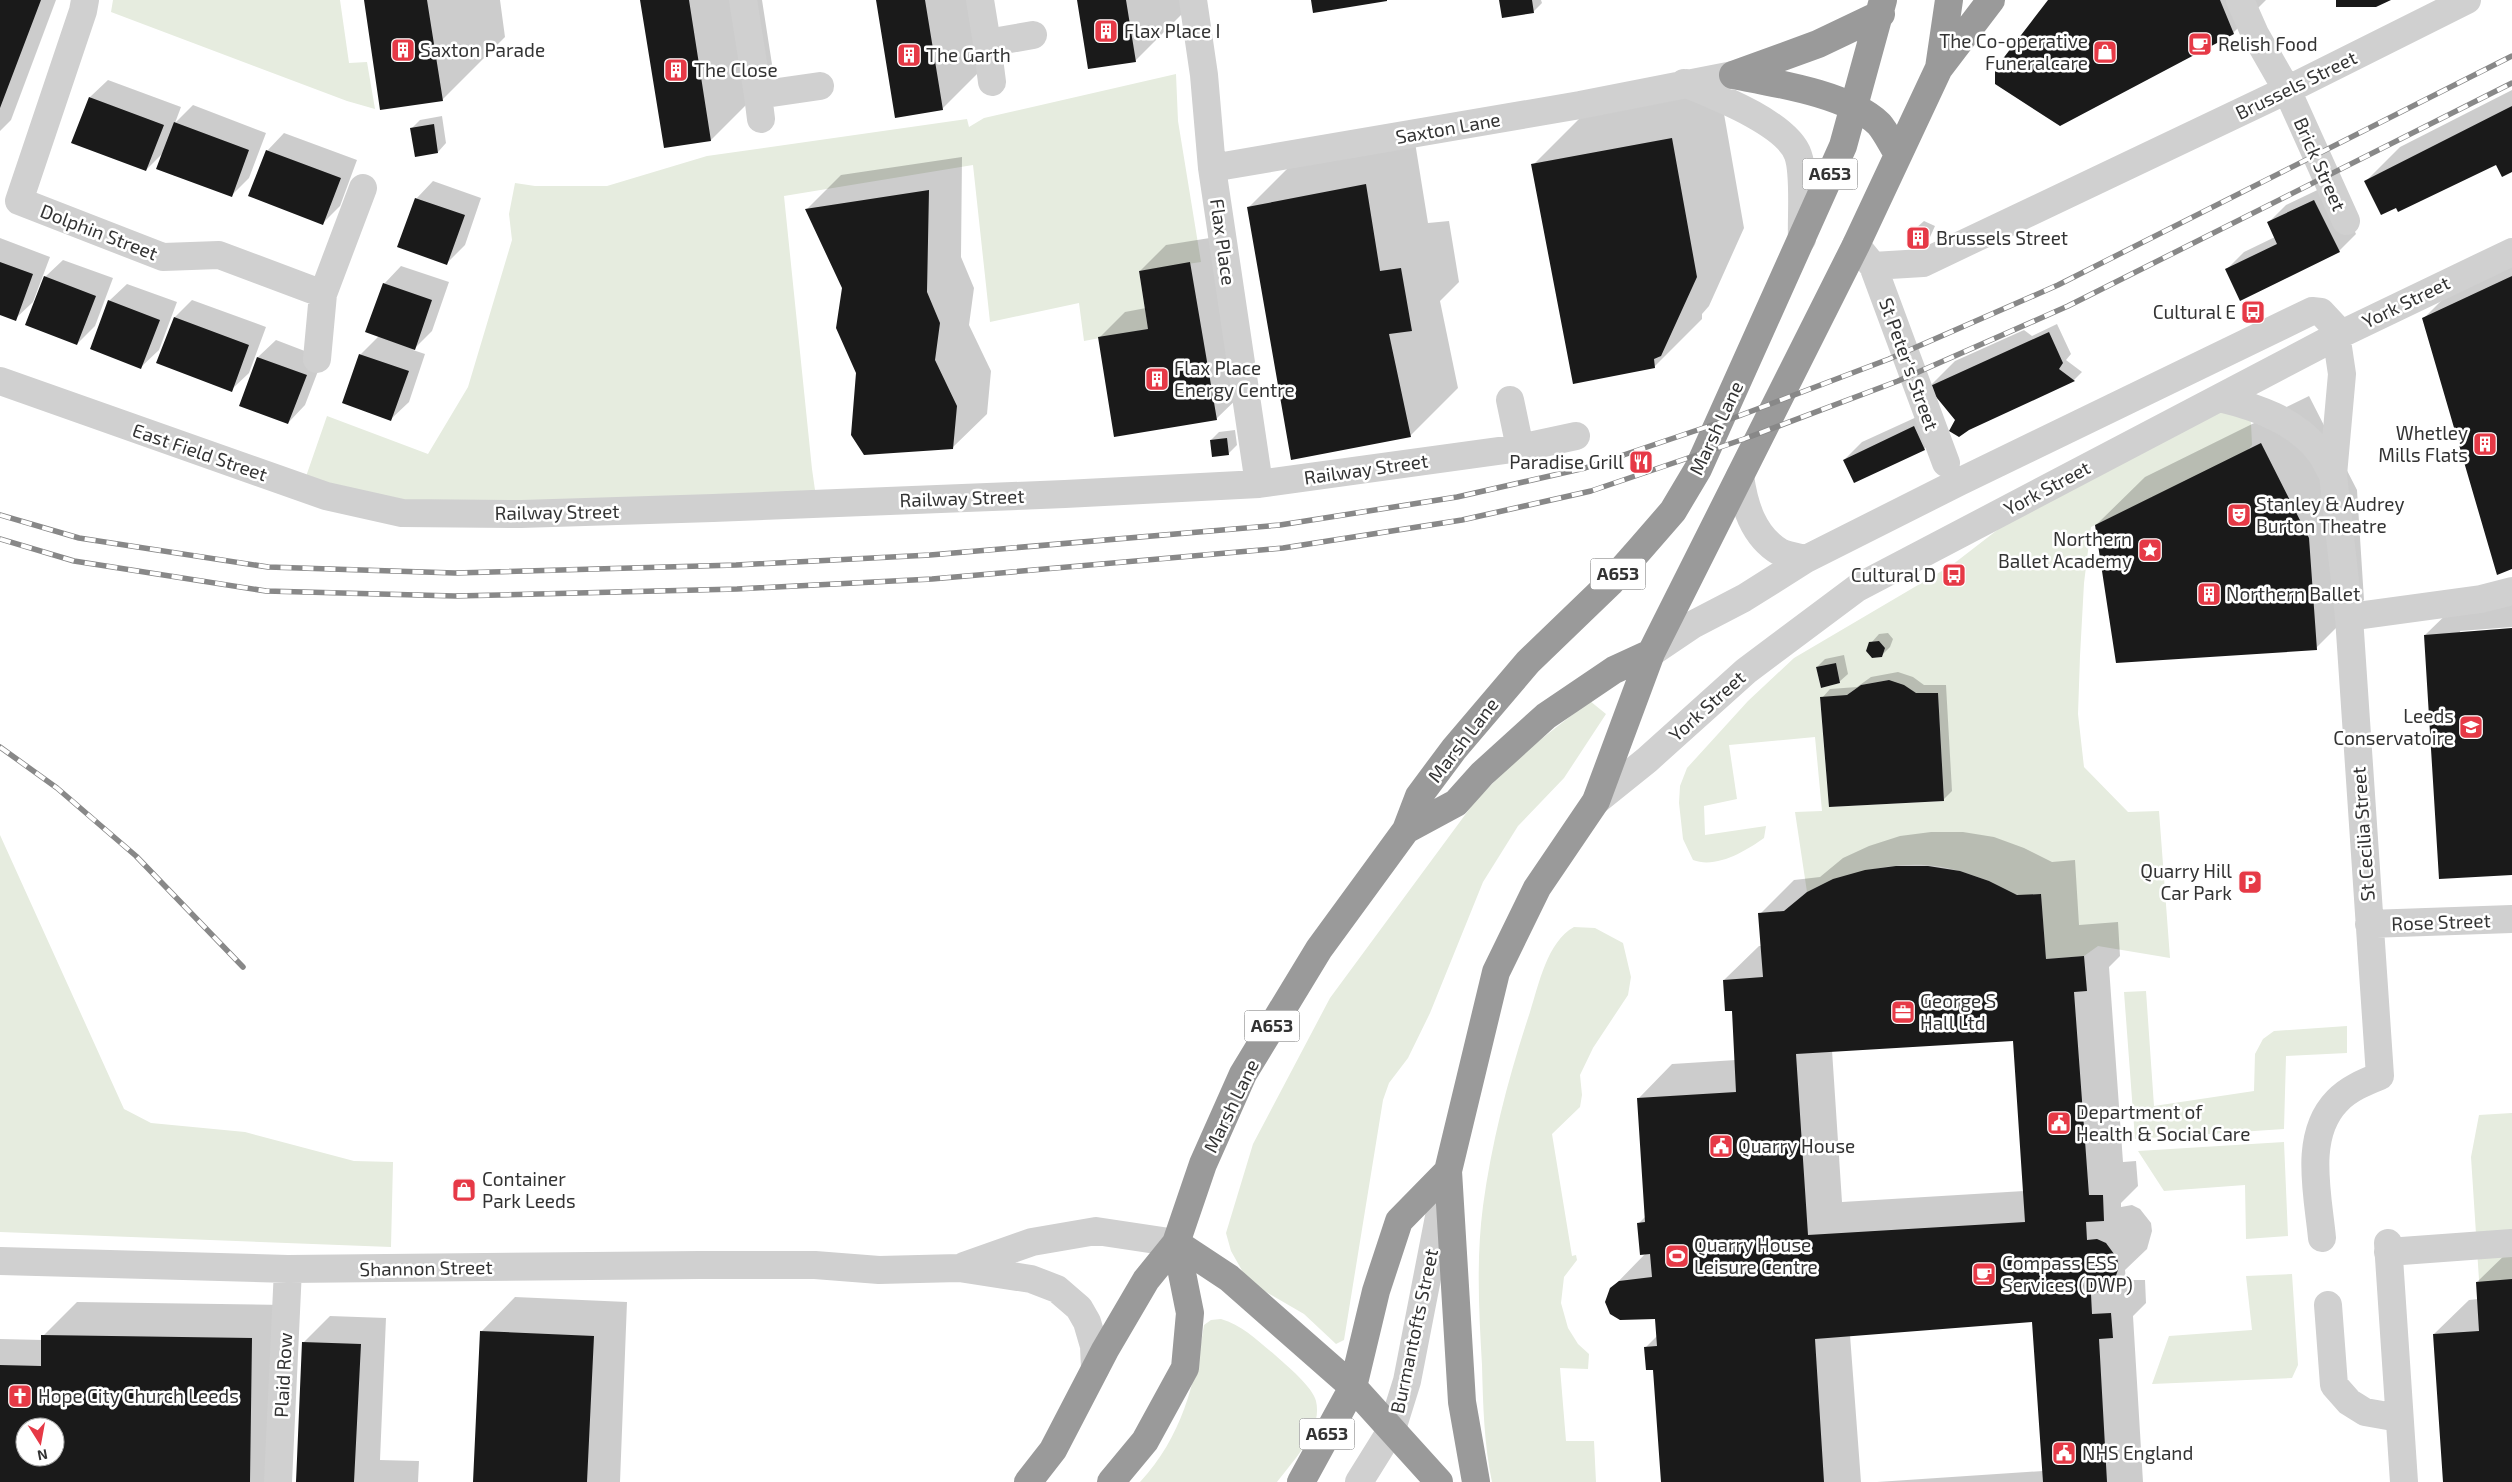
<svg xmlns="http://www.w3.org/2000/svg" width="2512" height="1482" viewBox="0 0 2512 1482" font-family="'Exo 2',sans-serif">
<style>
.green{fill:#e6ecdf;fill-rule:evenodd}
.shadow{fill:#0003;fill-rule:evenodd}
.building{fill:#1a1a1a;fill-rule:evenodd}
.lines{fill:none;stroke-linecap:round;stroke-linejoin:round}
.minor{stroke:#d0d0d0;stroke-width:28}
.highway{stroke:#9a9a9a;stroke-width:28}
.rail-casing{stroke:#888;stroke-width:5.5}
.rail{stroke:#fff;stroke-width:4;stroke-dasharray:11;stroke-linecap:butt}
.labels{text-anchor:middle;stroke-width:5;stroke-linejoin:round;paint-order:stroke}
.shield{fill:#fff;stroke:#707070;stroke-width:1}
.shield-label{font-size:18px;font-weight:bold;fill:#333}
.poi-label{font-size:19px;fill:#333;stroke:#fff;text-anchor:start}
.street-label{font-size:19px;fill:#333;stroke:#fff}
</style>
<rect width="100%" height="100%" fill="#fff"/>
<path class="green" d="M113,0H340L349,63L367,62L375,109L347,101L111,12Z
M1176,74L1178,121L1201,262L1139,271L1148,329L1084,341L1079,303L990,322L973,165L784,196L812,469L817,504L521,514L302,488L327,416L428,454L468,387L512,240L509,214L515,183L535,186H607L707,156L967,119L969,127L984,118Z
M2246,407L2251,423L2252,445L2246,452L2091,527L2084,583L2080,656L2078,714L2084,767L2128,812L2159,811L2170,958L2098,946L2084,956L2046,959L2041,894C2034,894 2025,896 2018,895C2009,894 1999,886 1991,882C1982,878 1972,875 1962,872C1912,855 1853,870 1807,892L1795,812L1822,811L1815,737L1729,745L1737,799L1704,806L1705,835L1766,826L1764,838C1746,851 1716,869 1693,860L1683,839L1679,803L1680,786L1687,768L1748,701L1794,658L1952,565L2049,490L2199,410ZM1879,641L1885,648L1882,657L1872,658L1866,651L1870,642ZM1836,663L1840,683L1821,688L1816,667ZM1889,680L1916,693H1938L1944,801L1829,807L1820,698L1847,695L1861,685Z
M1590,701L1606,714L1564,778L1518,826L1483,882L1430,1013L1408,1058L1389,1083L1383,1100L1344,1340L1336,1344L1304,1314L1261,1289L1244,1274L1231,1251L1226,1233L1253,1144L1330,998L1476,800L1522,754Z
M0,835L124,1109L151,1123L245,1132L354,1161L393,1162L391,1247L0,1232Z
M1574,927L1595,928L1623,943L1631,977L1628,995L1593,1048L1580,1075L1582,1095L1580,1107L1552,1134L1572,1256L1576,1255L1577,1260L1564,1277L1561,1303L1568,1328L1578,1344L1589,1354L1588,1369L1560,1368L1566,1441H1594L1596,1482H1492C1484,1444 1483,1404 1482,1365C1479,1313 1476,1259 1483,1206C1492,1140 1509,1075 1530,1012C1539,984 1547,942 1574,927Z
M2146,991L2154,1106L2254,1091L2255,1054L2263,1039L2274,1031L2347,1026V1053L2286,1056L2284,1129L2135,1139L2124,992Z
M2512,1113V1362L2482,1326L2471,1157L2479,1115Z
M2284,1142L2288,1236L2246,1239L2245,1185L2164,1191L2138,1151Z
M2292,1274L2298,1365L2292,1378L2152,1384L2169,1336L2252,1330L2246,1276Z
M1221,1319C1242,1325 1258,1341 1275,1355C1286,1365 1313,1387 1316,1401C1323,1430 1293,1461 1277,1482H1140C1182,1437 1195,1383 1204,1325L1211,1320Z"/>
<path class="shadow" d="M0,0H56L11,120L0,131Z
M365,0H500L505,37L442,100Z
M641,0H762L774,77L711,140L665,147Z
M877,0H980L990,61L942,109Z
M1078,0H1181L1183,13L1135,61Z
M1501,0H1541L1542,3L1533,12Z
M2050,0H2266L2233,33Z
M108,80L181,107L175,123L193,105L266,133L249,178L231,196L164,152L146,170L90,97Z
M2512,90V171L2496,163L2396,206L2366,181L2400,147Z
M1720,91L1744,228L1709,306L1702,314V319L1654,367L1533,165L1581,117Z
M442,116L446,143L438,152L416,155L412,128L420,120Z
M284,133L357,160L340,206L323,223L267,151Z
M1414,136L1428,223L1449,221L1459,282L1440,301L1458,388L1410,436L1249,207L1297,159Z
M962,157L961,257L974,288L969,325L991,371L987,414L952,448L857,373L843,288L807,209L841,175Z
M433,181L481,198L465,245L447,263L416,199Z
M2332,183L2356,234L2339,251L2226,270L2244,252L2275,237L2268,223L2286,205Z
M1924,221L1935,226L1930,237L1921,245L1910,240L1915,229Z
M1216,237L1243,393L1216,419L1099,338L1125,312L1146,308L1140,271L1166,245Z
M0,238L50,257L33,302L15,319L0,314Z
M2512,258V568L2423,319L2458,284Z
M63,260L113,278L95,326L77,344L45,277Z
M401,266L449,282L432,331L413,350L425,354L409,402L391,419L360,355L379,336L384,284Z
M127,284L177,302L159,350L141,367L109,301Z
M192,300L266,327L249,373L231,390L158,363L175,317Z
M2057,324L2071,354L2066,360L2082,372L2074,380L1969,429L1957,420L1929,387L1955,361L2024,330L2032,336Z
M276,340L323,358L305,405L288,423L240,405L258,357Z
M2309,396L2357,490L2364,600L2316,648L2096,525L2145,477Z
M1932,410L1942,431L1924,449L1844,460L1862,442Z
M1235,430L1237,445L1228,454L1211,440L1219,432Z
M2512,597V627L2460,631V633L2512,629V874L2425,635L2460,601Z
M1888,633L1893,639L1890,647L1881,656L1871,643L1879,634Z
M1844,655L1848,674L1839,682L1817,667L1825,659Z
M1898,672L1913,677L1924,685H1946L1952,791L1943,800L1822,698L1830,689L1857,687L1871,677Z
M1931,832H1963L1994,837L2024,848L2052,862L2075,860L2079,925L2118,922L2120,956L2109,967L2123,1162L2136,1161L2138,1186L2121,1203V1207L2132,1205L2140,1209L2151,1223L2152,1231L2147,1249L2125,1270L2126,1280H2145L2146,1303L2133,1316L2143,1482H1877L2043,1471L2033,1320L1850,1335L1861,1482H1662L1654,1368L1645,1348L1657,1336L1656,1317L1611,1289L1646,1253L1639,1223L1646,1216L1638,1099L1672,1064L1736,1060L1733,1010L1724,980L1759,946H1762L1760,914L1794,880L1820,877L1843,858L1869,846L1900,836ZM2014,1040L2024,1191L1842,1202L1832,1050Z
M2512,1248V1482H2444L2434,1334L2469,1300L2478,1299L2477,1282Z
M515,1297L627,1302L620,1482H475L481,1332Z
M77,1302L286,1305L278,1482H0V1339L43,1340V1336ZM25,1427H55V1457H25Z
M330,1316L386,1318L380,1460L419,1461L418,1482H298L304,1342Z"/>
<path class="building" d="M0,0H41L0,108Z
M364,0H427L443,101L380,110Z
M640,0H689L711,141L664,148Z
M876,0H925L943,110L895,118Z
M1077,0H1126L1136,62L1088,69Z
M1311,0H1387V1L1313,13Z
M1499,0H1532L1534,13L1502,18Z
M2048,0H2220L2234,34L2060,126L1995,84V69Z
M2336,0H2391L2376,7H2336Z
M89,97L164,125L146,171L71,143Z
M2512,106V172L2502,177L2496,165L2398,212L2396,208L2381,215L2364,181Z
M174,122L249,150L232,197L156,169Z
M434,124L438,153L415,157L410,128Z
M1672,138L1697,277L1661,356L1654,359L1655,368L1573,384L1531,164Z
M266,150L341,178L323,225L248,196Z
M1366,184L1380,271L1401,268L1412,331L1389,334L1411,437L1291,460L1247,207Z
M929,190L927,292L940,323L935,360L957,406L953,449L864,455L851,435L856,373L836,328L842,288L805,209Z
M415,198L465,215L447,265L397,247Z
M2314,200L2340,252L2240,301L2225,269L2277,244L2267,222Z
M1914,229L1927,235L1921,247L1908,241Z
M0,262L33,274L16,321L0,315Z
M1190,262L1217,420L1114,437L1098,337L1148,329L1139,271Z
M44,276L96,296L77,345L25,325Z
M2512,276V569L2497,575L2422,318Z
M383,283L432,300L415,350L365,332Z
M108,300L160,320L141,369L90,349Z
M174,317L249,345L232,392L156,363Z
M2049,332L2063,363L2059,369L2075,381L1969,430L1959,437L1949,431L1955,420L1928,387Z
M359,354L409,371L391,421L342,403Z
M257,357L307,375L288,424L239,406Z
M1914,426L1925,450L1854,483L1843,460Z
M1227,438L1229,455L1212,457L1210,440Z
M2261,443L2309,538L2317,650L2116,663L2095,525Z
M2512,628V875L2439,879L2424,635Z
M1879,641L1885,648L1882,657L1872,658L1866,651L1869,642Z
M1836,663L1840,683L1821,688L1816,667Z
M1889,680L1904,685L1916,693H1938L1944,801L1829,807L1820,697L1847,695L1861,685Z
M1896,866H1928L1960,871L1989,881L2017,895L2041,894L2046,959L2084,956L2087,991L2074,992L2089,1195H2103L2104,1221L2086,1222L2087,1240L2097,1239L2106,1243L2117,1258L2119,1267L2113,1284L2106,1290L2091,1294L2092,1314L2111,1313L2113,1338L2099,1339L2107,1482H2043L2032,1322L1815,1339L1824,1482H1661L1653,1370H1646L1644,1347L1657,1346L1655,1319L1620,1320L1610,1314L1605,1302L1610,1288L1619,1281L1652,1277L1650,1254L1640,1255L1637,1223L1645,1222L1637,1098L1736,1092L1732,1011H1725L1723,980L1763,977L1758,913L1784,911L1807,892L1833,879L1865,870ZM2013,1041L2025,1222L1808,1235L1796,1054Z
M2512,1279V1482H2443L2433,1334L2479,1331L2476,1282Z
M480,1331L594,1336L587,1482H473Z
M41,1335L252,1338L250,1482H0V1365L41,1366ZM25,1427H55V1457H25Z
M302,1342L361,1344L354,1482H296Z"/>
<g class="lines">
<path class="minor" d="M85,0L83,11L19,201L163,257L219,255L323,294L363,188
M743,0L758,95
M980,0L987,43
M1193,0L1204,75L1212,168L1259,484
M2240,0L2255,34L2287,90L2346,221
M992,82L987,43L1033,35
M1684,83C1713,95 1787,123 1798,155C1805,174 1801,217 1802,239
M761,119L758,95L820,86
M1212,168L1580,105L1733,75
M1856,245L1873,266L1923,263L2287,90L2467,0
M1873,266L1946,463
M317,359L323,294
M0,381L326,496L402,513L521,514L713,508L1065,494L1259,484L1520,448L1576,436
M2219,398C2256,407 2295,420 2319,451C2325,458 2328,467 2333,475
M1510,400L1520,448
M1740,476C1744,505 1753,536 1780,552C1788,556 1798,557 1806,559
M2349,617L2481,599L2512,591
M1651,653L1694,624L1744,598L1806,559L1959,482L2312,311L2321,312L2335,327L2342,374L2333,475L2349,617L2380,1076C2365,1082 2348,1089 2337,1101C2303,1136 2318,1195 2322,1238
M1596,801L1647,760L1746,671L1857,588L2337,336L2512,252
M2369,924L2512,919
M2388,1243L2404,1482
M2388,1252L2512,1243
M0,1261L288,1269L700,1265H815L879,1270L959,1268L1031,1279L1057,1289L1079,1308L1087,1322L1094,1346L1095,1369
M964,1266L1032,1242L1096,1231L1176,1243
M2328,1305L2334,1385L2349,1402L2365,1412L2399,1418
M278,1482L288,1269
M1359,1482L1392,1429L1407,1381L1445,1186"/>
<path class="highway" d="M1940,67L1991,0
M1733,75C1774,83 1848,94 1879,124C1886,132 1892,145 1898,154
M1733,75L1818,44L1881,14
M1406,830L1456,803L1482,774L1546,716L1614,670L1651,653
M1176,1243L1229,1278L1353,1387L1439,1482
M1028,1482L1053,1450L1105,1350L1146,1280L1176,1243L1203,1164L1243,1074L1319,949L1406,830L1419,796L1454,749L1528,662L1610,583L1640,549L1673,511L1698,469L1843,146L1883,0
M1111,1482L1145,1441L1185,1368L1190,1313L1176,1243
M1301,1482L1353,1387L1376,1291L1399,1221L1448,1171
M1476,1482L1462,1402L1448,1171L1496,972L1537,888L1596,801L1651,653L1856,245L1939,68L1949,0"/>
<g class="rail-casing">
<path id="rail" d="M0,515L79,538L268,567L455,573L736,565L930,555L1280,525L1457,497L1585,468L1736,417L1889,359L2058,285L2512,56
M0,539L74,561L266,591L455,596L737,589L932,579L1283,548L1462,520L1591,491L1744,439L1898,381L2068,306L2512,83
M0,747L57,788L136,856L243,967"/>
</g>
<use href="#rail" class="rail"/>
</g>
<defs>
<g id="building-square" transform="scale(1.25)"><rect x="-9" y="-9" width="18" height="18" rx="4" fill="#e63946" stroke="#fff"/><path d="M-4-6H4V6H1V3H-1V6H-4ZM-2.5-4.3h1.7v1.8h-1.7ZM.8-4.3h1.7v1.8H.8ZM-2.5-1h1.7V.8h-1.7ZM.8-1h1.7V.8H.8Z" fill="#fff"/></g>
<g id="cafe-square" transform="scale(1.25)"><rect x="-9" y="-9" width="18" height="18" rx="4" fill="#e63946" stroke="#fff"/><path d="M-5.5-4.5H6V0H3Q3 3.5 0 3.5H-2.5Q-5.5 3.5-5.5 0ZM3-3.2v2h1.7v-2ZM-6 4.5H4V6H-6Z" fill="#fff"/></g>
<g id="shop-square" transform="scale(1.25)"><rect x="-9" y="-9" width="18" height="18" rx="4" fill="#e63946" stroke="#fff"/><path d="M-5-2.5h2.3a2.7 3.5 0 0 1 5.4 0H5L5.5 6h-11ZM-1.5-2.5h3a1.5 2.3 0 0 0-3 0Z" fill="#fff"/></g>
<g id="bus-square" transform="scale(1.25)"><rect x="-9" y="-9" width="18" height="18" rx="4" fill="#e63946" stroke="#fff"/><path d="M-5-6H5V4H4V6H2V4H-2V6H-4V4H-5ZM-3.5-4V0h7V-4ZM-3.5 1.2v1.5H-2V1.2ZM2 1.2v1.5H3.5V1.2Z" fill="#fff"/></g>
<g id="restaurant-square" transform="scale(1.25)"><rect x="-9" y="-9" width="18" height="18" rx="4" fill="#e63946" stroke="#fff"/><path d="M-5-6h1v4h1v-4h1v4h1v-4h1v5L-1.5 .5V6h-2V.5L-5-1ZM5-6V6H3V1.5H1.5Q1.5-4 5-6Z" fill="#fff"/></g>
<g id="theatre-square" transform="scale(1.25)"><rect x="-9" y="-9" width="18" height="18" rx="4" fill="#e63946" stroke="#fff"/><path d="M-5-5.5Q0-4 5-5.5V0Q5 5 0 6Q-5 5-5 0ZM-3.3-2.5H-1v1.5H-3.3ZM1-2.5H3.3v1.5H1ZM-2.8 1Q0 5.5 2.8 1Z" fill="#fff"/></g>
<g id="sight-square" transform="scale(1.25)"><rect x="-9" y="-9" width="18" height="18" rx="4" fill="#e63946" stroke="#fff"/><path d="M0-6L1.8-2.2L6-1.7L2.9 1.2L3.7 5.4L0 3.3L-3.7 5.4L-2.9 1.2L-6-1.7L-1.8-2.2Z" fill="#fff"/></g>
<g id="university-square" transform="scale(1.25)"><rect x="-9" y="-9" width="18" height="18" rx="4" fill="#e63946" stroke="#fff"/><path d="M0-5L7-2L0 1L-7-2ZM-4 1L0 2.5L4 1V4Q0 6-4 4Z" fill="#fff"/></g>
<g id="parking-square" transform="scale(1.25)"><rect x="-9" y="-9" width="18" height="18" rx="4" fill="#e63946" stroke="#fff"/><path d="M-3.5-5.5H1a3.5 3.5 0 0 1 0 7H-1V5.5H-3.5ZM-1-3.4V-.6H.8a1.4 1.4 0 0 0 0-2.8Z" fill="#fff"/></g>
<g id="office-square" transform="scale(1.25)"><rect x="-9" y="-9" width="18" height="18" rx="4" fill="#e63946" stroke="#fff"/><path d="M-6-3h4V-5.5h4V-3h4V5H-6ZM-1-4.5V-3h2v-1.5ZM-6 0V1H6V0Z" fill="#fff"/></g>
<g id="civic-square" transform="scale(1.25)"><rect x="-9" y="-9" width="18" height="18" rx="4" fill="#e63946" stroke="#fff"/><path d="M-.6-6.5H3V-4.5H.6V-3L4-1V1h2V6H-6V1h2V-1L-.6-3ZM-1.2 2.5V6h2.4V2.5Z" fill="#fff"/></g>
<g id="stadium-square" transform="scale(1.25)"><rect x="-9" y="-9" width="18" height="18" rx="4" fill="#e63946" stroke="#fff"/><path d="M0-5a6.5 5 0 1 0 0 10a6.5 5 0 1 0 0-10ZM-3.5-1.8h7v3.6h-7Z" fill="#fff"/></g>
<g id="church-square" transform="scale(1.25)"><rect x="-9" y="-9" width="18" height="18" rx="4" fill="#e63946" stroke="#fff"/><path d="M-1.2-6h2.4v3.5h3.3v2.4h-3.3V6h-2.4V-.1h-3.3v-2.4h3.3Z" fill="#fff"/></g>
</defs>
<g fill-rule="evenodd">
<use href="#building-square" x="1106" y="31"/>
<use href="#cafe-square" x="2200" y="44"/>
<use href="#building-square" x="403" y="50"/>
<use href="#shop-square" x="2105" y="52"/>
<use href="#building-square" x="909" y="55"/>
<use href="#building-square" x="676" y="70"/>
<use href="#building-square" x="1918" y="238"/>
<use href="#bus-square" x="2253" y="312"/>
<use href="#building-square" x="1157" y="379"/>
<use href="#building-square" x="2485" y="444"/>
<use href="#restaurant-square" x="1641" y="462"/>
<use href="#theatre-square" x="2239" y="515"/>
<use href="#sight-square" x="2150" y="550"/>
<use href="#bus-square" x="1954" y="575"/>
<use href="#building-square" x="2209" y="594"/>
<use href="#university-square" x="2471" y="727"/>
<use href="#parking-square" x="2250" y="882"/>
<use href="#office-square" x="1903" y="1012"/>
<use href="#civic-square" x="2059" y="1123"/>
<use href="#civic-square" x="1721" y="1146"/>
<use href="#shop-square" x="464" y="1190"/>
<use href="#stadium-square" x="1677" y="1256"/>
<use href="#cafe-square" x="1984" y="1274"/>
<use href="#church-square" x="20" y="1396"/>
<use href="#civic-square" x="2064" y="1453"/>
</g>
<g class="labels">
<g class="shield">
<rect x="1802.5" y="158.5" width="55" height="31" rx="4"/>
<rect x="1590.5" y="558.5" width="55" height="31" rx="4"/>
<rect x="1244.5" y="1010.5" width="55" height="31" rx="4"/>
<rect x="1299.5" y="1418.5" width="55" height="31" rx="4"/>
</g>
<g class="shield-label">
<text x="1830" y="180">A653</text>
<text x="1618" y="580">A653</text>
<text x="1272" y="1032">A653</text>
<text x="1327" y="1440">A653</text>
</g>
<g class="poi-label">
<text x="1124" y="38">Flax Place I</text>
<text x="2088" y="48" text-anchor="end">The Co-operative<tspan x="2088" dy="22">Funeralcare</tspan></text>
<text x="2218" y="51">Relish Food</text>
<text x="420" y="57">Saxton Parade</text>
<text x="926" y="62">The Garth</text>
<text x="694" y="77">The Close</text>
<text x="1936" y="245">Brussels Street</text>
<text x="2236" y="319" text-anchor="end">Cultural E</text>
<text x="1174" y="375">Flax Place<tspan x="1174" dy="22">Energy Centre</tspan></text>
<text x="2468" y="440" text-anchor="end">Whetley<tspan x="2468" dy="22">Mills Flats</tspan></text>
<text x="1624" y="469" text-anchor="end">Paradise Grill</text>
<text x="2256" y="511">Stanley &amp; Audrey<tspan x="2256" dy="22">Burton Theatre</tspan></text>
<text x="2132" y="546" text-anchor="end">Northern<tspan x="2132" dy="22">Ballet Academy</tspan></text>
<text x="1936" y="582" text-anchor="end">Cultural D</text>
<text x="2226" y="601">Northern Ballet</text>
<text x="2454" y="723" text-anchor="end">Leeds<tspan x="2454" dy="22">Conservatoire</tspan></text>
<text x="2232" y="878" text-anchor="end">Quarry Hill<tspan x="2232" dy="22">Car Park</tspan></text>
<text x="1920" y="1008">George S<tspan x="1920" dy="22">Hall Ltd</tspan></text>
<text x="2076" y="1119">Department of<tspan x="2076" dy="22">Health &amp; Social Care</tspan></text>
<text x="1738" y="1153">Quarry House</text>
<text x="482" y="1186">Container<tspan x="482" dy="22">Park Leeds</tspan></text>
<text x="1694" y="1252">Quarry House<tspan x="1694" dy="22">Leisure Centre</tspan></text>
<text x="2002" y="1270">Compass ESS<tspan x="2002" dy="22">Services (DWP)</tspan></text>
<text x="38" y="1403">Hope City Church Leeds</text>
<text x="2082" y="1460">NHS England</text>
</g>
<g class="street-label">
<text transform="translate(2296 85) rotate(-26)" y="7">Brussels Street</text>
<text transform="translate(1448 128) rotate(-10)" y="7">Saxton Lane</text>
<text transform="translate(2320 164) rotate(66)" y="7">Brick Street</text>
<text transform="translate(99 232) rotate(21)" y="7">Dolphin Street</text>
<text transform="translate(1223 242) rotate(82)" y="7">Flax Place</text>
<text transform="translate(2406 302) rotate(-26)" y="7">York Street</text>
<text transform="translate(1909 364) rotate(70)" y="7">St Peter's Street</text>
<text transform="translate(1716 428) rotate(-65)" y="7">Marsh Lane</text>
<text transform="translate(200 452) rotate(19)" y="7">East Field Street</text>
<text transform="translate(1366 469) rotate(-8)" y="7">Railway Street</text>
<text transform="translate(2047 488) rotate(-28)" y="7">York Street</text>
<text transform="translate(962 498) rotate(-2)" y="7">Railway Street</text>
<text transform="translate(557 512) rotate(-1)" y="7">Railway Street</text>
<text transform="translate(1707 706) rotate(-42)" y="7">York Street</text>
<text transform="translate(1463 740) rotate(-52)" y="7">Marsh Lane</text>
<text transform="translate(2363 834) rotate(-94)" y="7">St Cecilia Street</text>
<text transform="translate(2441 922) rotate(-2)" y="7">Rose Street</text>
<text transform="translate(1231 1106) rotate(-64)" y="7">Marsh Lane</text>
<text transform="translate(426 1268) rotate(-1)" y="7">Shannon Street</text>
<text transform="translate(1414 1331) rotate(-78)" y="7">Burmantofts Street</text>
<text transform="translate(283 1375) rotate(-87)" y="7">Plaid Row</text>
</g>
</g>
<g transform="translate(40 1442) rotate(169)"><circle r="24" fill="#ffffff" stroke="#adadad"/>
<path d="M0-4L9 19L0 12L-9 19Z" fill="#e63946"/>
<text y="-8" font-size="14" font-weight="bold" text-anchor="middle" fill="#333333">N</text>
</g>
</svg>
